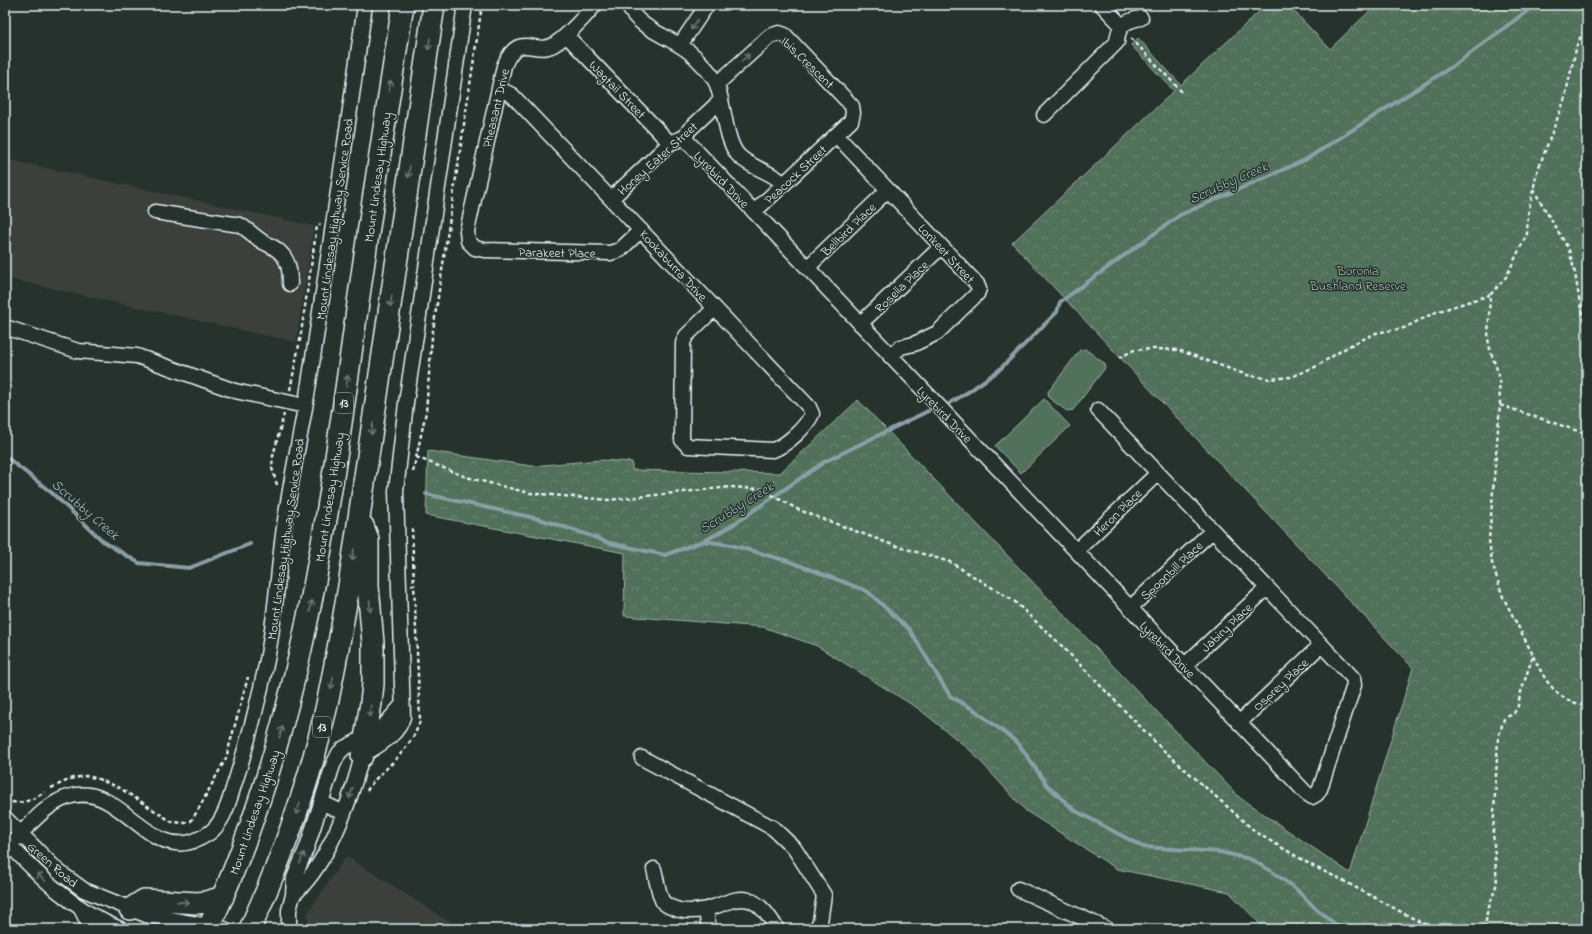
<svg xmlns="http://www.w3.org/2000/svg" width="1592" height="934" viewBox="0 0 1592 934" font-family="'Indie Flower',sans-serif">
<style>
.built{fill:#3b403a}
.green{fill:#51715a;stroke:#9cb1a9}
.forest{fill:url(#forest-crowns);stroke:#9cb1a9}
.lines{fill:none;stroke-linecap:round;stroke-linejoin:round}
.stream{stroke:#899fa6;stroke-width:4}
.minor-casing{stroke:#e8f1f8;stroke-width:17}
.highway-casing{stroke:#e8f1f8;stroke-width:24}
.path{stroke:#e8f1f8;stroke-width:2.5;stroke-dasharray:4 3;stroke-linecap:butt}
.minor{stroke:#26332d;stroke-width:14}
.highway{stroke:#26332d;stroke-width:21}
.oneway{stroke:#6a7674}
.labels{text-anchor:middle;stroke-width:3;stroke-linejoin:round;paint-order:stroke}
.shield{fill:#26332d;stroke:#aeb8bb;stroke-width:1}
.shield-label{font-size:12px;font-weight:bold;fill:#e8f1f8}
.street-label{font-size:13px;fill:#e8f1f8;stroke:#26332d}
.park-label{font-size:13px;fill:#acbeb9;stroke:#26332d}
.water-label{font-size:14px;font-style:italic;fill:#a8bbc2;stroke:#26332d}
</style>
<defs>
<pattern id="forest-crowns" width="20" height="18" patternUnits="userSpaceOnUse"><rect width="20" height="18" fill="#51715a"/><path d="M2 6a3 3 0 1 1 6 0M12 15a3 3 0 1 1 6 0" fill="none" stroke="#6a8672"/></pattern>
</defs>
<rect width="100%" height="100%" fill="#26332d"/>
<filter id="ink" filterUnits="userSpaceOnUse"><feTurbulence type="fractalNoise" baseFrequency=".025" numOctaves="2"/><feDisplacementMap in="SourceGraphic" scale="8" xChannelSelector="R" yChannelSelector="G"/><feConvolveMatrix kernelMatrix="1 2 1 2 8 2 1 2 1" color-interpolation-filters="sRGB"/></filter>
<g filter="url(#ink)">
<path class="built" d="M5,159L314,226L296,342L5,278Z
M346,856L461,929H309L308,913Z"/>
<path class="green" d="M1085,349L1104,363L1105,368L1073,410L1067,411L1049,398L1048,392L1080,350Z
M1044,399L1070,426L1021,473L995,446Z"/>
<path class="forest" d="M1266,5H1288L1330,49L1376,5H1587V929H1265L1229,892L1117,869L1026,811L971,751L919,709L817,646L763,627L624,616L625,553L426,515L428,451L532,466L600,460L632,462V470L780,473L858,400L1240,798L1350,873L1413,668L1012,243L1174,91L1131,45L1138,38L1181,85Z"/>
<g class="lines">
<path class="stream" d="M950,403L968,392L998,371L1057,312L1060,302L1180,215L1305,160L1456,64L1535,5
M5,456L52,493L104,542L139,563L189,568L250,544
M426,494L539,519L586,534L609,543L665,555L704,541L728,528L824,462L928,411
M704,541L731,545L788,561L867,591L909,629L950,696L976,711L1018,743L1047,785L1074,810L1143,847L1220,852L1250,859L1271,871L1296,889L1313,906L1341,929"/>
<g class="minor-casing">
<path id="minor" d="M595,5C583,18 570,34 555,44C535,57 519,29 504,66L467,231L468,241L475,248L484,250L610,253L620,250L641,230
M628,5C638,31 675,37 694,56C702,64 713,74 717,85C724,103 725,140 738,155C750,168 771,171 784,184
M1102,5L1122,26
M566,35L670,143
M680,45L707,5
M717,84L770,36L779,33L785,35L852,106L853,113L851,121L754,212
M499,92H506L512,95L809,407L812,414C806,427 787,445 773,450L688,446L682,440L683,343L686,336L715,308
M1044,115L1117,42C1118,25 1125,21 1141,18
M836,135L977,284L979,289L977,294L937,333L914,344L901,347L890,356
M685,137L688,142L1306,793L1312,797L1317,794L1320,789L1354,685L1353,678L1098,410
M611,199L670,143L685,137L689,130L720,101
M155,212L240,225C247,229 253,235 260,240C265,244 271,245 276,249C289,258 290,270 290,284
M807,268L888,190
M860,324L941,247
M5,327L78,351L137,356L235,391L305,406
M1076,551L1158,473
M1130,608L1212,531
M1184,666L1267,588
M1239,723L1321,645
M642,758L773,828L794,848L824,895L820,922L816,929
M321,802L344,813
M5,818L59,872L84,890L146,915L225,929
M5,840C39,876 73,910 120,929
M10,845C26,829 45,804 68,797C119,780 145,858 194,841C201,838 208,835 213,830C227,816 231,793 237,776C249,738 259,699 267,660C276,614 278,567 285,520C291,481 299,442 306,402C327,270 346,137 365,5
M654,869C656,877 659,896 663,902C668,907 673,908 679,910C726,919 742,869 777,929
M1018,889L1107,929
M293,895C329,863 350,802 362,756C378,745 398,736 403,717L396,491L406,403L465,5
M81,909L91,929
M706,910L709,929
M289,929V910L293,895L294,878L307,847L333,765L339,753L344,748L380,730L402,705"/>
</g>
<g class="highway-casing">
<path id="highway" d="M362,756L371,703L373,684V643L368,586V539L363,526
M130,909L144,900L198,903L206,902L223,897
M208,929C296,744 325,540 353,339C368,228 386,116 403,5
M250,929C282,858 309,785 326,709C335,668 342,627 349,586L434,5"/>
</g>
<path class="path" d="M1131,38L1182,92
M1533,189L1569,250L1575,273L1579,298L1583,314L1587,319
M1119,358L1134,350L1154,349L1178,350L1247,375L1270,379L1291,377L1315,367L1349,346L1376,333L1404,328L1436,312L1490,295
M290,390L300,340L317,226L321,224
M1500,405L1587,434
M416,457L466,477L529,493L609,500L730,487L761,489L799,510L893,545L950,562L1014,601L1060,644L1161,748L1257,833L1313,866L1338,878L1433,929
M413,472L426,412L432,337L482,5
M277,485L272,468L273,456L284,414
M411,585H414L412,527
M1533,656C1545,680 1556,702 1587,705
M51,788L73,778L86,776L96,778L120,788L172,822L185,823L191,821L198,810L226,758L248,677
M367,791C372,781 381,774 389,766C402,754 416,737 420,720L414,585
M5,800C21,806 32,800 45,792
M1485,929L1487,913L1497,883L1493,832L1498,738L1504,719L1514,713L1518,706L1520,695L1533,655L1503,597L1492,563L1489,540L1500,405L1499,375L1490,350L1488,338L1490,295L1506,277L1527,234L1528,214L1537,172L1564,101L1577,45L1587,23"/>
<use href="#minor" class="minor"/>
<use href="#highway" class="highway"/>
</g>
<defs><path id="oneway-shaft" d="M-6 0H5M1.5-3L5.5 0L1.5 3" fill="none" stroke-width="1.6" stroke-linecap="round" stroke-linejoin="round"/></defs>
<g class="oneway">
<use href="#oneway-shaft" transform="translate(694 25) rotate(124)"/>
<use href="#oneway-shaft" transform="translate(429 44) rotate(98)"/>
<use href="#oneway-shaft" transform="translate(745 58) rotate(-42)"/>
<use href="#oneway-shaft" transform="translate(390 86) rotate(-81)"/>
<use href="#oneway-shaft" transform="translate(409 172) rotate(98)"/>
<use href="#oneway-shaft" transform="translate(391 301) rotate(98)"/>
<use href="#oneway-shaft" transform="translate(347 381) rotate(-82)"/>
<use href="#oneway-shaft" transform="translate(372 429) rotate(98)"/>
<use href="#oneway-shaft" transform="translate(353 555) rotate(98)"/>
<use href="#oneway-shaft" transform="translate(311 606) rotate(-79)"/>
<use href="#oneway-shaft" transform="translate(370 606) rotate(86)"/>
<use href="#oneway-shaft" transform="translate(332 683) rotate(102)"/>
<use href="#oneway-shaft" transform="translate(370 711) rotate(99)"/>
<use href="#oneway-shaft" transform="translate(281 732) rotate(-74)"/>
<use href="#oneway-shaft" transform="translate(351 793) rotate(109)"/>
<use href="#oneway-shaft" transform="translate(298 809) rotate(108)"/>
<use href="#oneway-shaft" transform="translate(302 858) rotate(-68)"/>
<use href="#oneway-shaft" transform="translate(41 877) rotate(-136)"/>
<use href="#oneway-shaft" transform="translate(183 902) rotate(4)"/>
</g>
</g>
<g class="labels">
<g class="shield">
<rect x="335" y="393" width="18" height="20" rx="3"/>
<rect x="313" y="717" width="18" height="20" rx="3"/>
</g>
<g class="shield-label">
<text x="344" y="407">13</text>
<text x="322" y="731">13</text>
</g>
<g class="street-label">
<text transform="translate(808 62) rotate(44)" y="5">Ibis Crescent</text>
<text transform="translate(618 89) rotate(46)" y="5">Wagtail Street</text>
<text transform="translate(495 108) rotate(-77)" y="5">Pheasant Drive</text>
<text transform="translate(657 158) rotate(-42)" y="5">Honey Eater Street</text>
<text transform="translate(795 174) rotate(-43)" y="5">Peacock Street</text>
<text transform="translate(377 177) rotate(-82)" y="5">Mount Lindesay Highway</text>
<text transform="translate(722 179) rotate(46)" y="5">Lyrebird Drive</text>
<text transform="translate(334 219) rotate(-82)" y="5">Mount Lindesay Highway Service Road</text>
<text transform="translate(848 229) rotate(-44)" y="5">Bellbird Place</text>
<text transform="translate(557 252) rotate(1)" y="5">Parakeet Place</text>
<text transform="translate(947 253) rotate(47)" y="5">Lorikeet Street</text>
<text transform="translate(674 265) rotate(47)" y="5">Kookaburra Drive</text>
<text transform="translate(901 286) rotate(-44)" y="5">Rosella Place</text>
<text transform="translate(945 414) rotate(46)" y="5">Lyrebird Drive</text>
<text transform="translate(329 497) rotate(-81)" y="5">Mount Lindesay Highway</text>
<text transform="translate(1117 512) rotate(-44)" y="5">Heron Place</text>
<text transform="translate(285 539) rotate(-82)" y="5">Mount Lindesay Highway Service Road</text>
<text transform="translate(1171 570) rotate(-43)" y="5">Spoonbill Place</text>
<text transform="translate(1226 627) rotate(-43)" y="5">Jabiry Place</text>
<text transform="translate(1168 649) rotate(46)" y="5">Lyrebird Drive</text>
<text transform="translate(1280 684) rotate(-43)" y="5">Osprey Place</text>
<text transform="translate(254 812) rotate(-71)" y="5">Mount Lindesay Highway</text>
<text transform="translate(53 864) rotate(41)" y="5">Green Road</text>
</g>
<g class="park-label">
<text x="1358" y="275">Boronia<tspan x="1358" dy="15">Bushland Reserve</tspan></text>
</g>
<g class="water-label">
<text transform="translate(1228 182) rotate(-24)" y="5">Scrubby Creek</text>
<text transform="translate(736 507) rotate(-32)" y="5">Scrubby Creek</text>
<text transform="translate(86 509) rotate(41)" y="5">Scrubby Creek</text>
</g>
</g>
<rect width="1592" height="934" fill="none" stroke="#26332d" stroke-width="20"/>
<rect x="10" y="10" width="1572" height="914" fill="none" stroke="#e8f1f8" stroke-width="1.5" filter="url(#ink)"/>
</svg>
